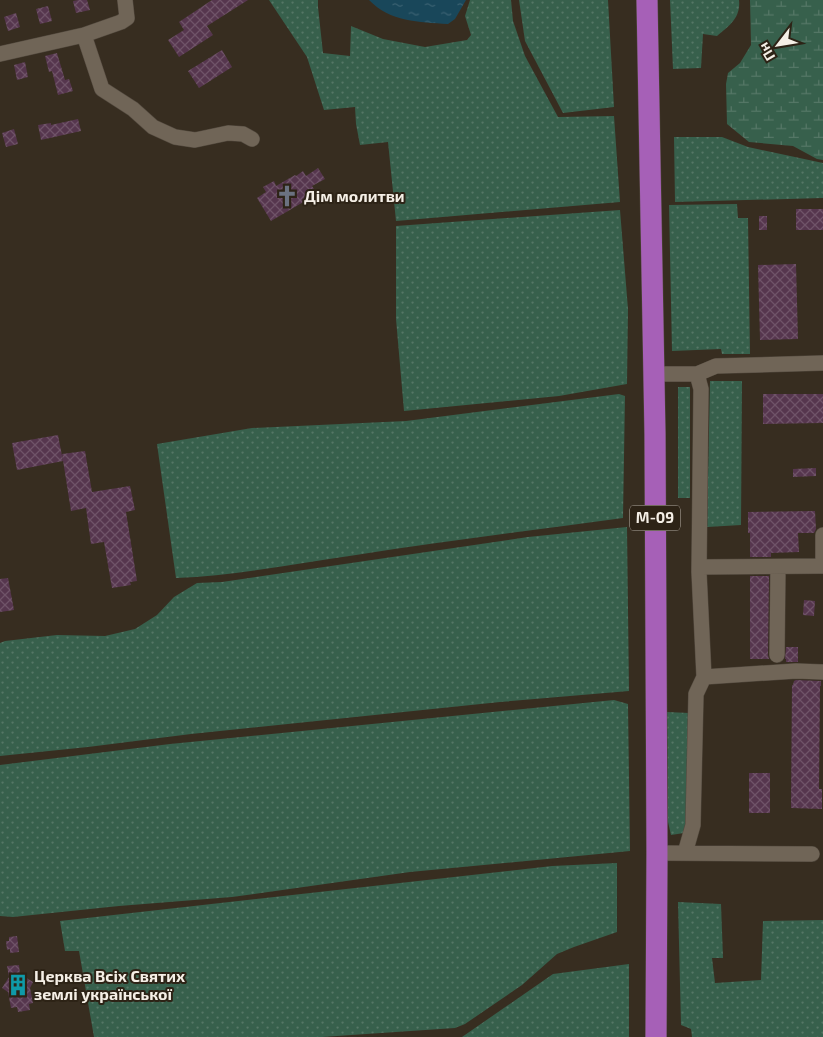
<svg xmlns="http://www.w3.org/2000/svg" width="823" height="1037" viewBox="0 0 823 1037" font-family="'Exo 2',sans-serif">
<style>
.green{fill:url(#green-dots)}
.wetland{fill:url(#wetland-marsh)}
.water{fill:url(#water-ripples)}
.building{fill:url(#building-cross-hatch)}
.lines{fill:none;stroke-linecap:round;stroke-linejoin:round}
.minor-casing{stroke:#52493e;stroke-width:16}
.highway-casing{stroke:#52493e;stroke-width:22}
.minor{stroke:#706557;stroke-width:15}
.highway{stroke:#a660b7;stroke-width:21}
.labels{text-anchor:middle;stroke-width:4;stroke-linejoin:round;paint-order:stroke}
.shield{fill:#2d2316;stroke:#b9b2a8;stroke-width:1}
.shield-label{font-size:15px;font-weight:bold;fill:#f5efe6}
.poi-label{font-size:16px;font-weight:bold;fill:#f5efe6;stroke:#2d2316;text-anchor:start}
</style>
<defs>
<pattern id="green-dots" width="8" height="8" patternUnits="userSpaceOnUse" patternTransform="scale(1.25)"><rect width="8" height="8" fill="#37604c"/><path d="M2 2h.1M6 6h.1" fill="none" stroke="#576" stroke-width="1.8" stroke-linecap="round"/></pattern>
<pattern id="wetland-marsh" width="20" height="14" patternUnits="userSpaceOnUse" patternTransform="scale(1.25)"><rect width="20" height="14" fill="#37604c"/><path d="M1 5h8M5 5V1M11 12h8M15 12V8" fill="none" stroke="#576"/></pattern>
<pattern id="water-ripples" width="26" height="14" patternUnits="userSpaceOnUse" patternTransform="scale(1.25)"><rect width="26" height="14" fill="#19475a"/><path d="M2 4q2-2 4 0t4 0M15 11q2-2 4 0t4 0" fill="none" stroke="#3b6272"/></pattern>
<pattern id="building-cross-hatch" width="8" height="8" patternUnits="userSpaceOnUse" patternTransform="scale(1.25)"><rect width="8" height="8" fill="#56364e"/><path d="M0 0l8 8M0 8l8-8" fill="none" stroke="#6f5368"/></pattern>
</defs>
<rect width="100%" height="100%" fill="#372d20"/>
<path class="green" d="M269,0H318V7L323,53L350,56L351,26L383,39L425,47L467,40L471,35L465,16L470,0H511L513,21L525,56L558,117L614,116L620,202L396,221L388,142L360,145L356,124L355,107L324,110L307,57Z
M519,0H608L614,107L563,113L525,41Z
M670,0H739C741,18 729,26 717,36L703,34L701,68L673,69Z
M722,137L748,147L823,163V198L675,202L674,137Z
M737,204L738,218H748L750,354H722L721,349L672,351L669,205Z
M620,210L628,309L627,384L559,396L404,411L396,319V226Z
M710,381H742L741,525L707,527Z
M678,387H690V498H678Z
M619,394L625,396L623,518C534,530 445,541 356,555C297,563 236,576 176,578L157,444L252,428L406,421Z
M627,527L629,691L500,702L191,734L88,747L0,756V643L5,641L57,635L105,636L135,629L157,615L174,597L197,583L222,582L528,537Z
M614,700L628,704L630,851L410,872L232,897L119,906L13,917L0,916V765L170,744Z
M667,712L689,713L688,821L684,833L671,835L668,822Z
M617,863V932L574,947L557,954L522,985L465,1024L455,1028L322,1037H94L79,951H65L60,921L552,866Z
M678,902L721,904L723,958H712L715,983L761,980L763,921L823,920V1037H692L691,1029L681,1025Z
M629,964V1037H462L553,974Z"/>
<path class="wetland" d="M750,0H823V160L817,159L793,146L749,142L727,124L726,84L728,73L740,63L751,45Z"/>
<path class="water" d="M369,0H466L455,19L448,24C419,22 390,22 369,0Z"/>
<path class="building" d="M78,0H87L90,10L76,13L73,1Z
M212,0H248L207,26L213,35L179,57L168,40L184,30L179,22Z
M48,6L52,21L40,24L36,9Z
M16,13L20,27L8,31L4,17Z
M222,50L232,67L199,88L188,71Z
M57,53L65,80L69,79L73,91L58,95L52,71L49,72L45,56Z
M25,62L28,77L17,80L14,65Z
M78,119L81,131L41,140L38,125L51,123V125Z
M14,129L18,144L6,147L2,133Z
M318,168L325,179L312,186L317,194L271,221L257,198L266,192L263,187L274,181L276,186L295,175L296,176L303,171L306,176Z
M796,209H823V230H796Z
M759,216H767V230H759Z
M796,264L798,339L760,340L758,265Z
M763,394H823V423L763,424Z
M58,435L63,461L17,470L12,443Z
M85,451L92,492L130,486L135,510L126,512L137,581L130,582L131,585L112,588L104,542L91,544L86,508L71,511L62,454Z
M816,468V476L793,477V469Z
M815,511L816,529L814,533H798L799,552L771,553V557H750V533H748V512Z
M750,576H769L768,655L769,659H750Z
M8,578L14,610L0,612V579Z
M804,600L815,601L814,616L803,615Z
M786,647H798V662H786V659H785Z
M796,680L821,681V686H820L819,789H822V809L791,808L792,685H793L794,681Z
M749,773H770V813H749Z
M17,936L19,952L10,953V949L7,950L6,941H9V937Z
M19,965L20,974L33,982L30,988L33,1003L29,1004L30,1010L18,1012L17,1007L11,1008L8,992L2,988L9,977L7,966Z"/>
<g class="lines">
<g class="minor-casing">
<path id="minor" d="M84,35L102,89L133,109L153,127L175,137L195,140L228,133L243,134L252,139
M0,54L84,35L121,22L127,18L125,0
M654,374H697L716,366L823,363
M697,374L701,389L699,572L704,677L796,671L823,672
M823,566V535
M699,567L823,566
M777,655L778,567
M657,853L812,854
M685,853L693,825L696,694L704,677"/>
</g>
<g class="highway-casing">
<path id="highway" d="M647,0L655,434L657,853L656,1037"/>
</g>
<use href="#minor" class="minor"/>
<use href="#highway" class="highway"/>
</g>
<defs>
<g id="church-bare" transform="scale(1.725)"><path d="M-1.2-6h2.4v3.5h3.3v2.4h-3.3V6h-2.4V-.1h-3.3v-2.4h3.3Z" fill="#6b7280" stroke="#2d2316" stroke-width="2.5" paint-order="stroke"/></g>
<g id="building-bare" transform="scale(1.725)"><path d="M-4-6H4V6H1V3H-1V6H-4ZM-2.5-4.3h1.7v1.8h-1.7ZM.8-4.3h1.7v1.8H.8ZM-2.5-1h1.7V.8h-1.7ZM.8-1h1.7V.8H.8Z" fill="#0f9aa8" stroke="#2d2316" stroke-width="2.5" paint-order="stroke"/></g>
</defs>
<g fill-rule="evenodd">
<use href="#church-bare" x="287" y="196"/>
<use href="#building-bare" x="18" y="985"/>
</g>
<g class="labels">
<rect class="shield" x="630" y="505.5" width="50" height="25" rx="4"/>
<g class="shield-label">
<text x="655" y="523">М-09</text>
</g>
<g class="poi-label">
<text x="304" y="202">Дім молитви</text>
<text x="34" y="982">Церква Всіх Святих<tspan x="34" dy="18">землі української</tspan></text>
</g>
</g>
<g transform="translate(778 45) rotate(239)" stroke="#2d2316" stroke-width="4" paint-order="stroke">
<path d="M0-4L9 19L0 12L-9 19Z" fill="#f5efe6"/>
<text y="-8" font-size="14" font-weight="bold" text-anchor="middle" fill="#f5efe6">Пн</text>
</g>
</svg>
